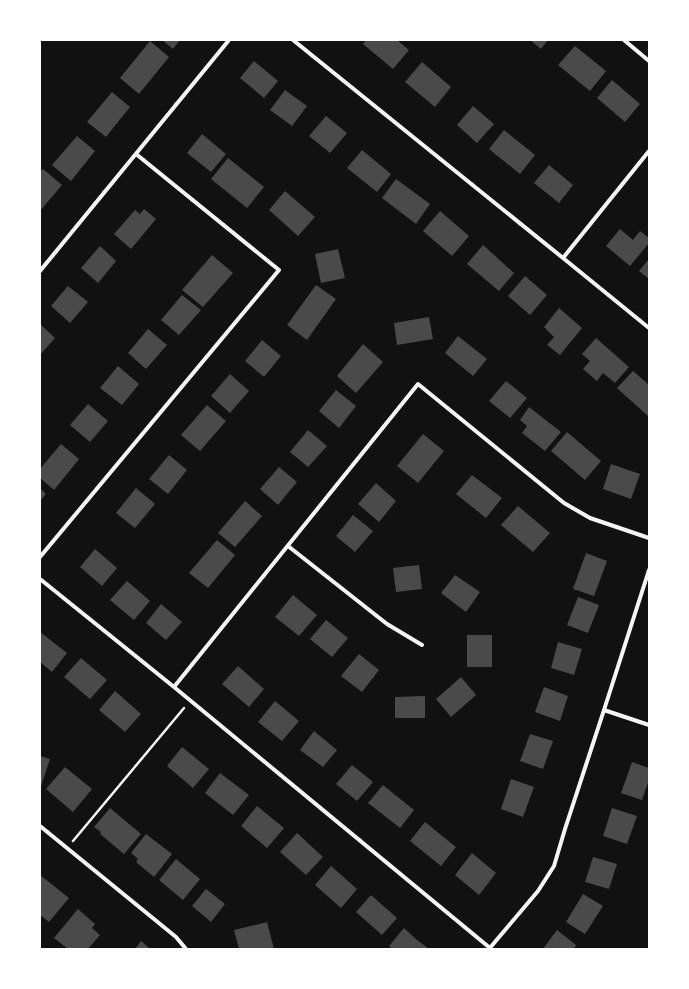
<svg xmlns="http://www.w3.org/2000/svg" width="689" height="989" viewBox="0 0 689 989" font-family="Merriweather,serif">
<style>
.building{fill:#4a4a4a}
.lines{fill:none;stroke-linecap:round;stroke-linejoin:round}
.path{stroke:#f5f5f5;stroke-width:2.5}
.minor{stroke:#f5f5f5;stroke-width:4}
</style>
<rect width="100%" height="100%" fill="#111"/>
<path class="building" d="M162,40H180L173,49Z
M366,40H397L409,50L393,69L363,44Z
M530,40H548L541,49Z
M150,41L169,57L139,94L120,78Z
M575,46L606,71L590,91L558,65Z
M254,61L278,81L264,98L240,78Z
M422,62L451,87L435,107L405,82Z
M612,80L640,104L625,122L597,98Z
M285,90L307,106L292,126L270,110Z
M112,92L130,107L106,137L87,122Z
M473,106L494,124L477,143L457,125Z
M326,116L347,133L330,153L309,136Z
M504,130L535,155L520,174L489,149Z
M202,134L226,154L211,172L187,153Z
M77,136L95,151L71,181L52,165Z
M362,150L391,174L377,192L347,168Z
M228,158L264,187L247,208L211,179Z
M549,165L573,185L559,203L534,183Z
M43,169L62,185L40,211V172Z
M396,179L430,204L416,224L382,198Z
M285,191L315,217L298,236L269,210Z
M144,209L156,219L131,249L114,234L135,210L140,214Z
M440,211L469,236L452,256L423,231Z
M620,229L633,240L640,231L649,238V243L630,266L606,246Z
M483,245L514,273L499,291L467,264Z
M100,246L116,261L98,283L81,268Z
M338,249L345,278L321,283L315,254Z
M212,255L233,273L203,307L182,290Z
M649,259V279L639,271Z
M525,276L547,295L530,315L508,296Z
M316,285L336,299L307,340L287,325Z
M68,286L88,302L70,323L51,306Z
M182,295L201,310L179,335L161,320Z
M559,308L582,328L560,355L547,345L554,337L544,327Z
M429,317L433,339L397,345L394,323Z
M40,324L55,338L40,355Z
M148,329L167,345L146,369L128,353Z
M458,336L487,359L473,376L445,353Z
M596,338L629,367L615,383L603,373L597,381L583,369L590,361L582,354Z
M262,340L281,356L264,377L245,361Z
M363,344L383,362L356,393L337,376Z
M118,366L139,384L122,405L100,388Z
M633,371L649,385V417L617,388Z
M230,374L249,391L230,413L211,396Z
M506,381L527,398L510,418L489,401Z
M336,390L356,406L339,428L319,411Z
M88,404L108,421L90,442L70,425Z
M207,405L226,421L200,451L181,435Z
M529,407L561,432L545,451L522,433L527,426L520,420Z
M308,430L327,446L308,467L290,452Z
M567,432L601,461L585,480L551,451Z
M423,434L444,451L418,483L397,466Z
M61,444L79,459L54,490L40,478V469Z
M169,455L187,470L168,494L149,479Z
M611,464L640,474L631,499L603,489Z
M279,467L297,482L278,505L260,489Z
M472,475L502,498L486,518L456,494Z
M376,483L396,501L379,522L358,504Z
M40,488L46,494L40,501Z
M136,488L155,504L135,528L116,513Z
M245,501L262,516L235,547L218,533Z
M518,506L550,533L533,552L501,525Z
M353,515L373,531L355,552L336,536Z
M217,540L235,555L208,588L189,573Z
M95,549L117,568L102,586L80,567Z
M586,553L607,561L594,596L573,589Z
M419,565L422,589L396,592L393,568Z
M455,575L480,592L466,612L441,593Z
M127,581L150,601L134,620L110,600Z
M293,595L317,615L299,636L275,617Z
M578,597L599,605L588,633L567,625Z
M161,604L182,622L166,640L146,623Z
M326,620L348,638L332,657L310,639Z
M40,632L67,653L52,672L40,662Z
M467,635H492V667H467Z
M558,642L582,649L574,675L551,668Z
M359,654L379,670L362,692L341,676Z
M81,658L107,680L90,699L64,677Z
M238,666L264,689L249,707L222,684Z
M461,677L476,695L451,717L436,699Z
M544,687L568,696L560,721L535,712Z
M115,691L141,714L125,732L99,710Z
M425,696V718H395V697Z
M275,701L299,721L282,741L258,722Z
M314,731L337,750L323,767L300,750Z
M530,734L553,741L543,769L520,761Z
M182,747L209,769L193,788L167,766Z
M40,756L50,759L41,786H40Z
M632,762L649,768V780L642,800L621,793Z
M352,765L373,782L357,801L336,784Z
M65,767L92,789L73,812L46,789Z
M220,773L249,795L233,815L205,793Z
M511,779L534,787L523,817L501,809Z
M383,785L414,810L400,828L368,803Z
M257,806L284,828L267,848L241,826Z
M110,808L141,834L124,854L100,834L101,832L94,827Z
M612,808L637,816L627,844L603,836Z
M425,822L456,847L441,866L410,841Z
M297,833L323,857L306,875L280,852Z
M146,834L172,854L154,877L136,862L138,859L131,853Z
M472,853L496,873L479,895L455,875Z
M593,857L617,864L609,889L585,882Z
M176,859L200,879L183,900L159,880Z
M331,866L357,889L341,908L315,885Z
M40,875L69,898L49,922L40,915Z
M206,889L225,904L211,922L192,906Z
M583,894L603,906L585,934L566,922Z
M371,895L397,918L382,935L356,912Z
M78,909L95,924L92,928L100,935L88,949H68L54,938Z
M267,922L274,949H239L234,930Z
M404,928L417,940L429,949H392L389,946Z
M557,930L576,945L574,949H543Z
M141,941L150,949H135Z"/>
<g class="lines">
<path class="path" d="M73,841L184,708"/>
<path class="minor" d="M293,40L563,258L649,328
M624,40L649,61
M563,258L649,151
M40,271L229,40
M288,546L387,624L422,645
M40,557L279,270L136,154
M40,579L174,687L490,948
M174,687L418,384L564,503L590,518L649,538
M604,710L649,725
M40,826L176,937L186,949
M489,949L538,891L554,866L565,829L604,710L649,570"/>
</g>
<rect width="689" height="989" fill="none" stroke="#ffffff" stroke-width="82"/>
</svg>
